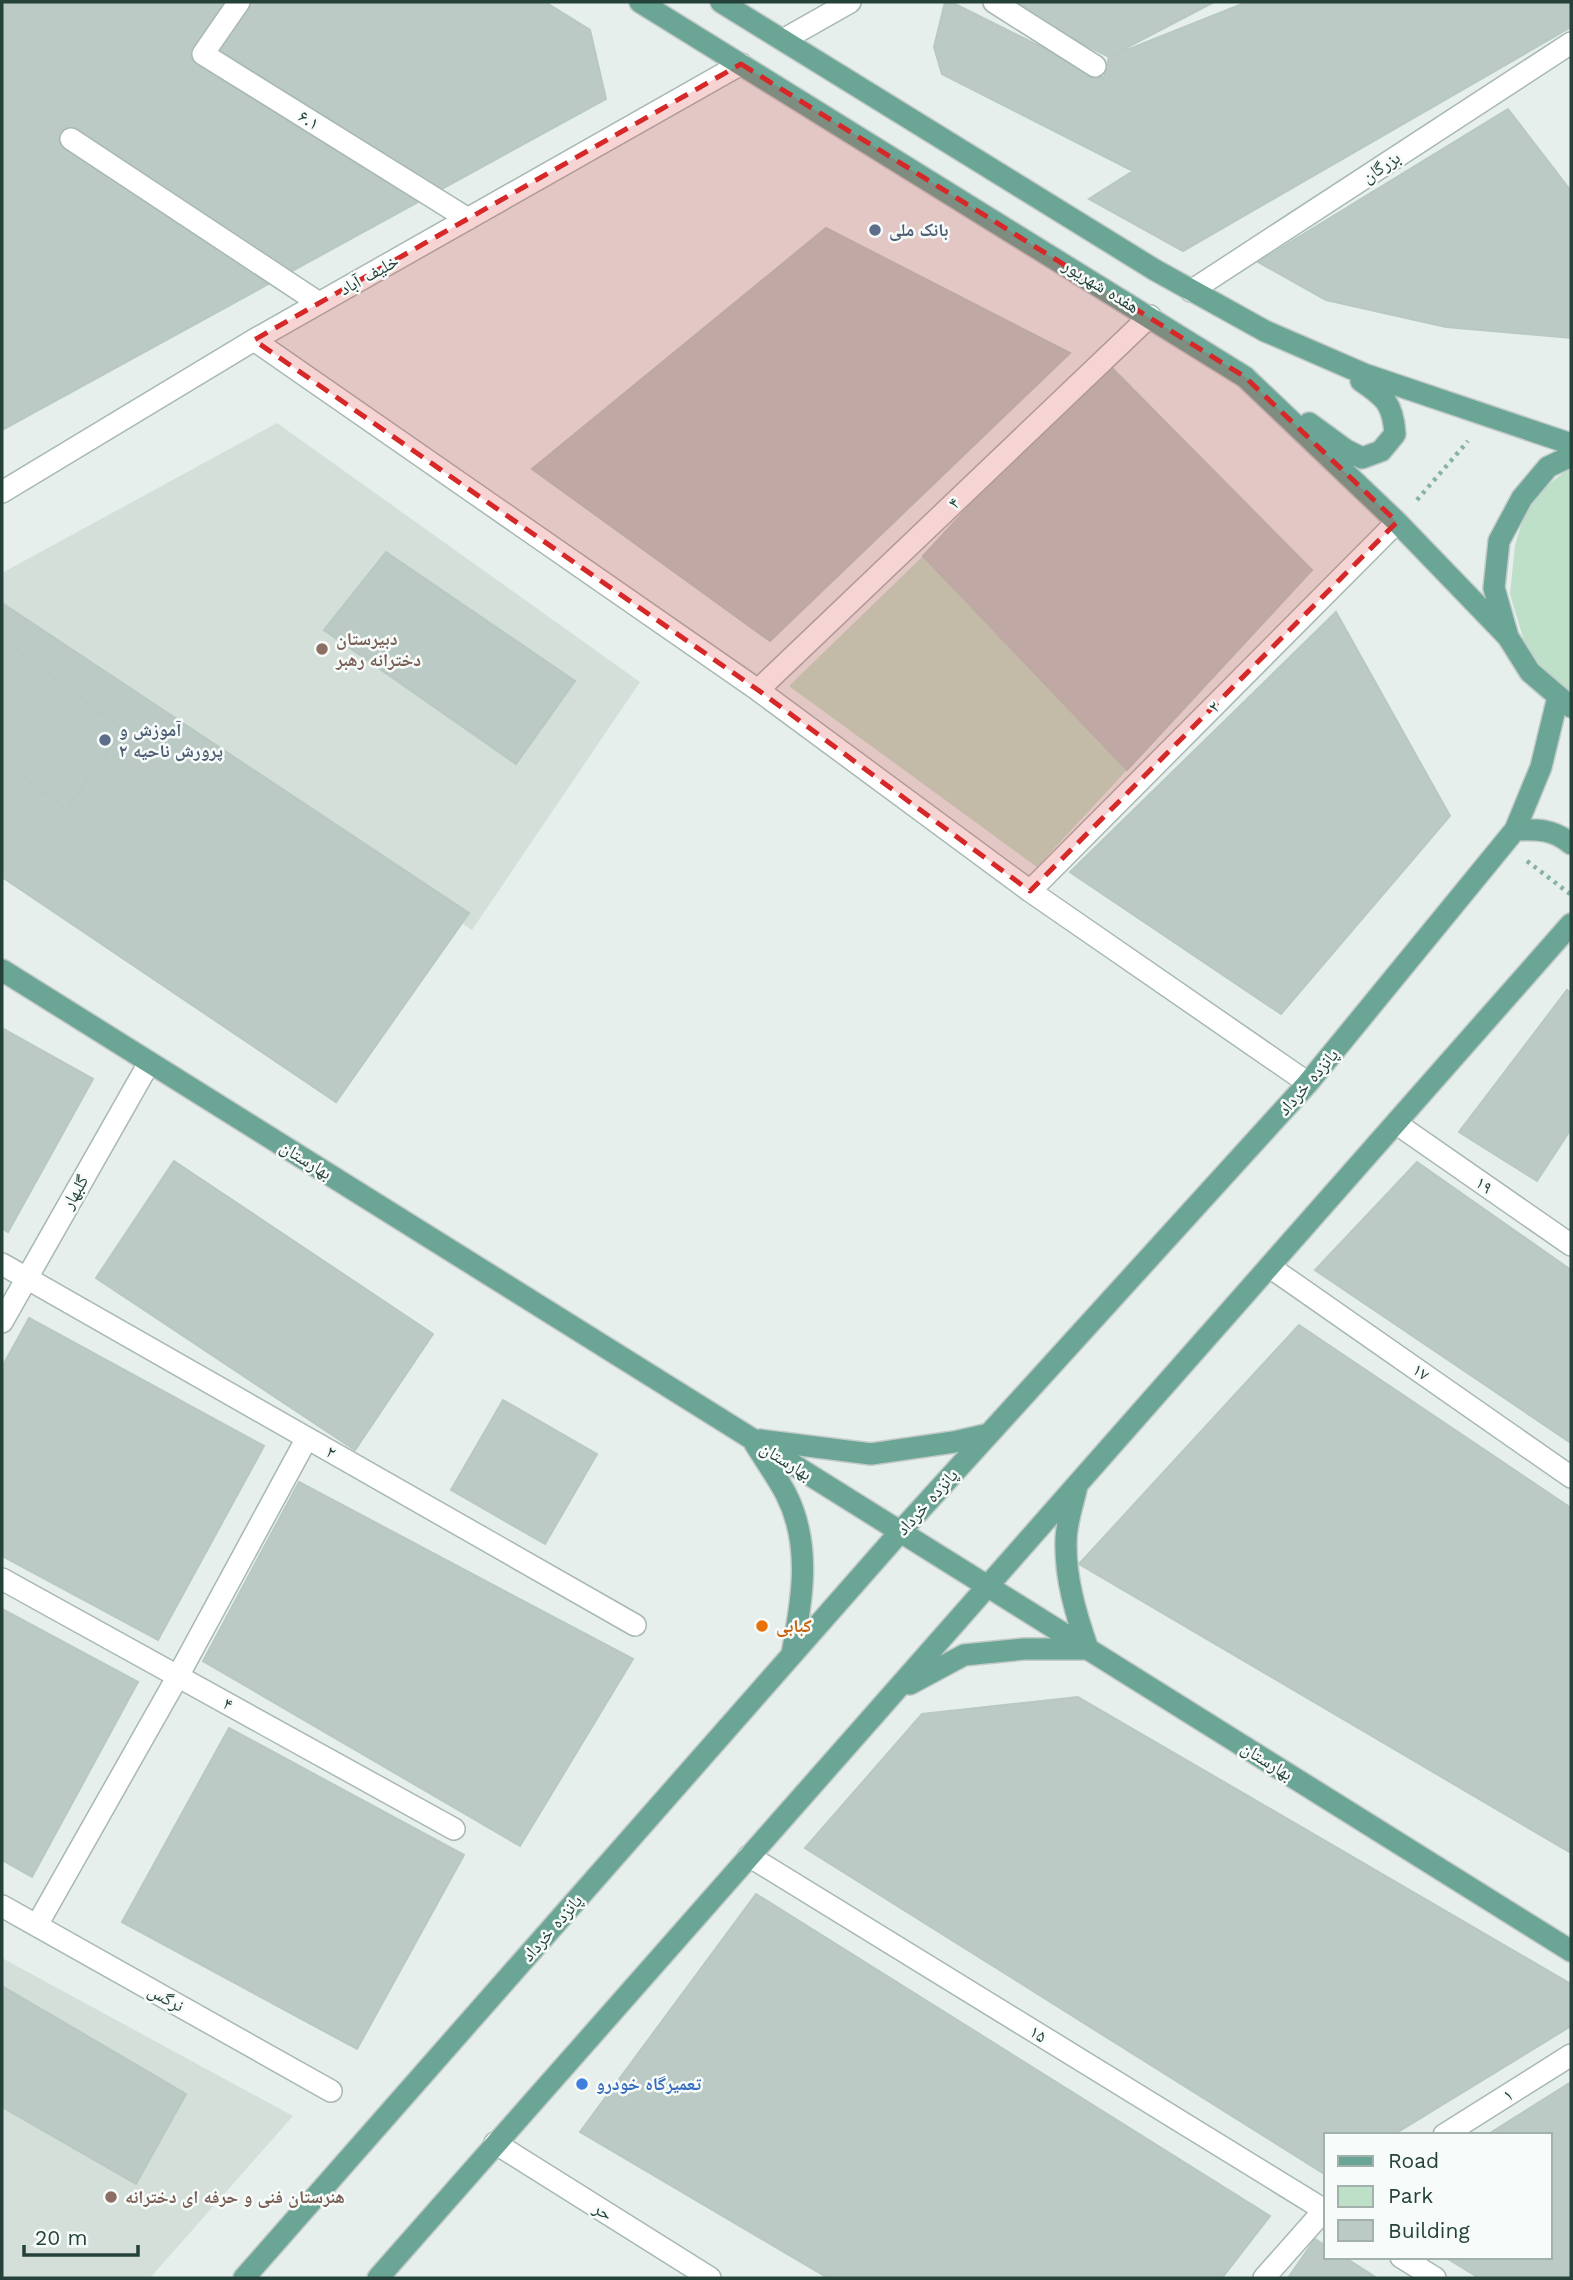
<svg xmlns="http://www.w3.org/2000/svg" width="1573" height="2280" viewBox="0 0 1573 2280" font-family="'Work Sans','Noto Naskh Arabic',sans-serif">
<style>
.built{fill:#d4dfda}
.green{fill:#bfe0c8}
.building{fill:#bbcac4;stroke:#b8c9c2;stroke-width:2}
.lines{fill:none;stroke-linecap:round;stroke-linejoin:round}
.minor-casing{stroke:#a8b8b2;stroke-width:24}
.major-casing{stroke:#c2cac8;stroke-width:24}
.path{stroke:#86b3a5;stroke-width:4.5;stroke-dasharray:3.5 5;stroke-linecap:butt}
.minor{stroke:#fff;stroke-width:21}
.major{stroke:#6aa596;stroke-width:21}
.marked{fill:#d62828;fill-opacity:0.2;stroke:#d62828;stroke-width:5;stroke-dasharray:14 9;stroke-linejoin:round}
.service-dot{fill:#5c6f8a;stroke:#f7fbf9;stroke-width:2.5}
.education-dot{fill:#8d6e63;stroke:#f7fbf9;stroke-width:2.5}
.food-dot{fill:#e8710a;stroke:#f7fbf9;stroke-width:2.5}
.shop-dot{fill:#3f7fe0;stroke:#f7fbf9;stroke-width:2.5}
.labels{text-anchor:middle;stroke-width:5;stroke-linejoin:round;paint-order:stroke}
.street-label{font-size:18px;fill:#24423a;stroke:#f7fbf9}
.service-label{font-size:18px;font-weight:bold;fill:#4e5e75;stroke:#f7fbf9;text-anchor:start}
.education-label{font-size:18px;font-weight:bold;fill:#785e54;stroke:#f7fbf9;text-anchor:start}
.food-label{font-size:18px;font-weight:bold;fill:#c56008;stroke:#f7fbf9;text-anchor:start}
.shop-label{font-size:18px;font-weight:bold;fill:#366cbe;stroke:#f7fbf9;text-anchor:start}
</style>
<rect width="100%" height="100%" fill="#e6efeb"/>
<path class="built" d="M277,423L640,682L472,930L2,616V573Z
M2,1958L293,2116L150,2278H2Z"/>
<path class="green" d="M1571,467V695L1541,667L1524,641L1510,594L1515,545L1524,516L1545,487Z
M923,556L1127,770L1037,867L789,686Z"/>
<path class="building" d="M2,2H545L590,30L606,99L2,430Z
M945,2H951L1104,78L1109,57L1247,2H1571V27L1183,251L1089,199L1133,171L942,74L934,47Z
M1000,2H1214L1109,57Z
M1508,109L1571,191V338L1446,327L1326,300L1258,262Z
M826,228L1070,353L770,641L532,469Z
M1104,360L1312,570L1127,770L923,556Z
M386,552L575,681L516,764L324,630Z
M2,603L469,913L336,1102L2,877Z
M1336,612L1450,816L1281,1014L1070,872Z
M2,638L123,730L66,810L2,759Z
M1567,990L1571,993V1129L1537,1181L1459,1132Z
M2,1028L93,1079L8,1232L2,1228Z
M174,1161L433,1334L355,1450L96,1278Z
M1417,1162L1571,1270V1443L1315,1270Z
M29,1318L264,1446L158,1640L2,1556V1367Z
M1299,1325L1571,1508V1853L1079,1564Z
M503,1400L597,1454L545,1544L451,1490Z
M299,1482L633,1659L520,1846L203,1661Z
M2,1609L138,1682L32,1877L2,1860Z
M1078,1697L1571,1984V2026L1393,2135H1326V2175L805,1848L922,1714Z
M229,1728L464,1855L357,2049L122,1922Z
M756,1894L1270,2216L1222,2278H828L580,2132Z
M2,1986L186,2094L136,2184L2,2107Z
M1571,2082V2278H1479L1445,2257H1550V2135H1487Z
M1315,2239L1326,2246V2257H1344L1377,2278H1288Z"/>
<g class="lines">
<g class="minor-casing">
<path id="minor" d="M239,2L203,54L468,219
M994,2L1095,66
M783,40L850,2
M71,139L319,303
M1191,291L1571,43
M254,340L758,690L1030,891L1308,1083
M2,492L254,340L741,64
M758,690L1150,316
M1030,891L1397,522
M1397,1124L1571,1245
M2,1264L635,1625
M1270,1267L1571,1477
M2,1322L149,1063
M2,1579L454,1829
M749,1856L1326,2211
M2,1906L331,2091
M37,1925L178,1676L307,1438
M1444,2135L1571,2055
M495,2143L710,2278
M1401,2257L1435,2278
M1264,2278L1326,2208"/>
</g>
<g class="major-casing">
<path id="major" d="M640,2L1245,377L1397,522L1508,637
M721,2L1155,270L1265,331L1364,374L1571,444
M1309,423L1346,450L1362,458L1381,451L1395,434C1393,404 1385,397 1361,381
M1571,456L1548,467L1522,498L1499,541L1494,588L1508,637L1530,672L1571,707
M1515,830C1536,829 1554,829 1571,844
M2,970L1571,1951
M760,1440L871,1454L954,1442L989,1434
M755,1444C765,1460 777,1477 786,1494C812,1545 802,1601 792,1654
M910,1684L964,1655L1024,1649H1088C1076,1615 1065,1578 1066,1541C1066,1523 1073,1504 1077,1486
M244,2278L900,1532L1308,1083L1515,830L1541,767L1558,697
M378,2278L1571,924"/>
</g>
<path class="path" d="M1417,500L1468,441
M1527,861L1570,894"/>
<use href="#minor" class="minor"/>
<use href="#major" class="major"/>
</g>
<path class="marked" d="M741,64L1245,377L1397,522L1030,891L758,690L254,340Z"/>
<g class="service-dot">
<circle cx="875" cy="230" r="7"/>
<circle cx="105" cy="740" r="7"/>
</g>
<g class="education-dot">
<circle cx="322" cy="649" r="7"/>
<circle cx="111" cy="2197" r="7"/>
</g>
<circle class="food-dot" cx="762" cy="1626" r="7"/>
<circle class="shop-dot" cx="582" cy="2084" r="7"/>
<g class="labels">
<g class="street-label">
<text transform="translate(309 120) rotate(32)" y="6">۶.۱</text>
<text transform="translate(1381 167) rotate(-33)" y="6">بزرگان</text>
<text transform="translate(369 275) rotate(-29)" y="6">خلیف آباد</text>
<text transform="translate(1101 286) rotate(32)" y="6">هفده شهریور</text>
<text transform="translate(954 503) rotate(-44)" y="6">۴</text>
<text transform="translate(1214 707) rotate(-45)" y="6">۲</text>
<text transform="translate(1308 1082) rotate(-49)" y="6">پانزده خرداد</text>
<text transform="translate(306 1160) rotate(32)" y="6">بهارستان</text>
<text transform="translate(1484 1185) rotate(35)" y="6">۱۹</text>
<text transform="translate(75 1192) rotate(-60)" y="6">گلبهار</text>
<text transform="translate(1421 1372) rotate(35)" y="6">۱۷</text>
<text transform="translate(331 1452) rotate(30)" y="6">۲</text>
<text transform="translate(786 1461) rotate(32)" y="6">بهارستان</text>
<text transform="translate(927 1502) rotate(-48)" y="6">پانزده خرداد</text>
<text transform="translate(228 1704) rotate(29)" y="6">۴</text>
<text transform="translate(1267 1761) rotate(32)" y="6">بهارستان</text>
<text transform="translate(552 1928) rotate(-49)" y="6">پانزده خرداد</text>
<text transform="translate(166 1998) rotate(29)" y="6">نرگس</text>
<text transform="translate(1038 2034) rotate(32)" y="6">۱۵</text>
<text transform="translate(1508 2095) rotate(-32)" y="6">۱</text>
<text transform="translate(603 2211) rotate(32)" y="6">حر</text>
</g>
<g class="service-label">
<text x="889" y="236">بانک ملی</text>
<text x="119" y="736">آموزش و<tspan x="119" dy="21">پرورش ناحیه ۲</tspan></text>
</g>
<g class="education-label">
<text x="336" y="645">دبیرستان<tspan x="336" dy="21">دخترانه رهبر</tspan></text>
<text x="125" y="2203">هنرستان فنی و حرفه ای دخترانه</text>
</g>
<g class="food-label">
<text x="776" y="1632">کبابی</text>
</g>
<g class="shop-label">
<text x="596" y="2090">تعمیرگاه خودرو</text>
</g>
</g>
<rect width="1573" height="2280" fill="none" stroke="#24423a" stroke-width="7"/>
<rect x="1324" y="2133" width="228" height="126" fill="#f7fbf9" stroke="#a3b1ad" stroke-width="2"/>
<rect x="1338" y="2156" width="35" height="10" fill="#6aa596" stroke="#a3b1ad" stroke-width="2"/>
<text x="1388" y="2168" font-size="21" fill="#24423a">Road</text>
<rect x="1338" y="2186" width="35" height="21" fill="#bfe0c8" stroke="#a3b1ad" stroke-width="2"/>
<text x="1388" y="2203" font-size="21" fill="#24423a">Park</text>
<rect x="1338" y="2220" width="35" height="21" fill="#bbcac4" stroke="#a3b1ad" stroke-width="2"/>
<text x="1388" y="2238" font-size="21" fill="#24423a">Building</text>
<path d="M24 2245v10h114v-10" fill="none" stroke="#24423a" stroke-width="3.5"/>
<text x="35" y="2245" font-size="21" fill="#24423a" stroke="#f7fbf9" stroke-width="5" paint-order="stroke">20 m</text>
</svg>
